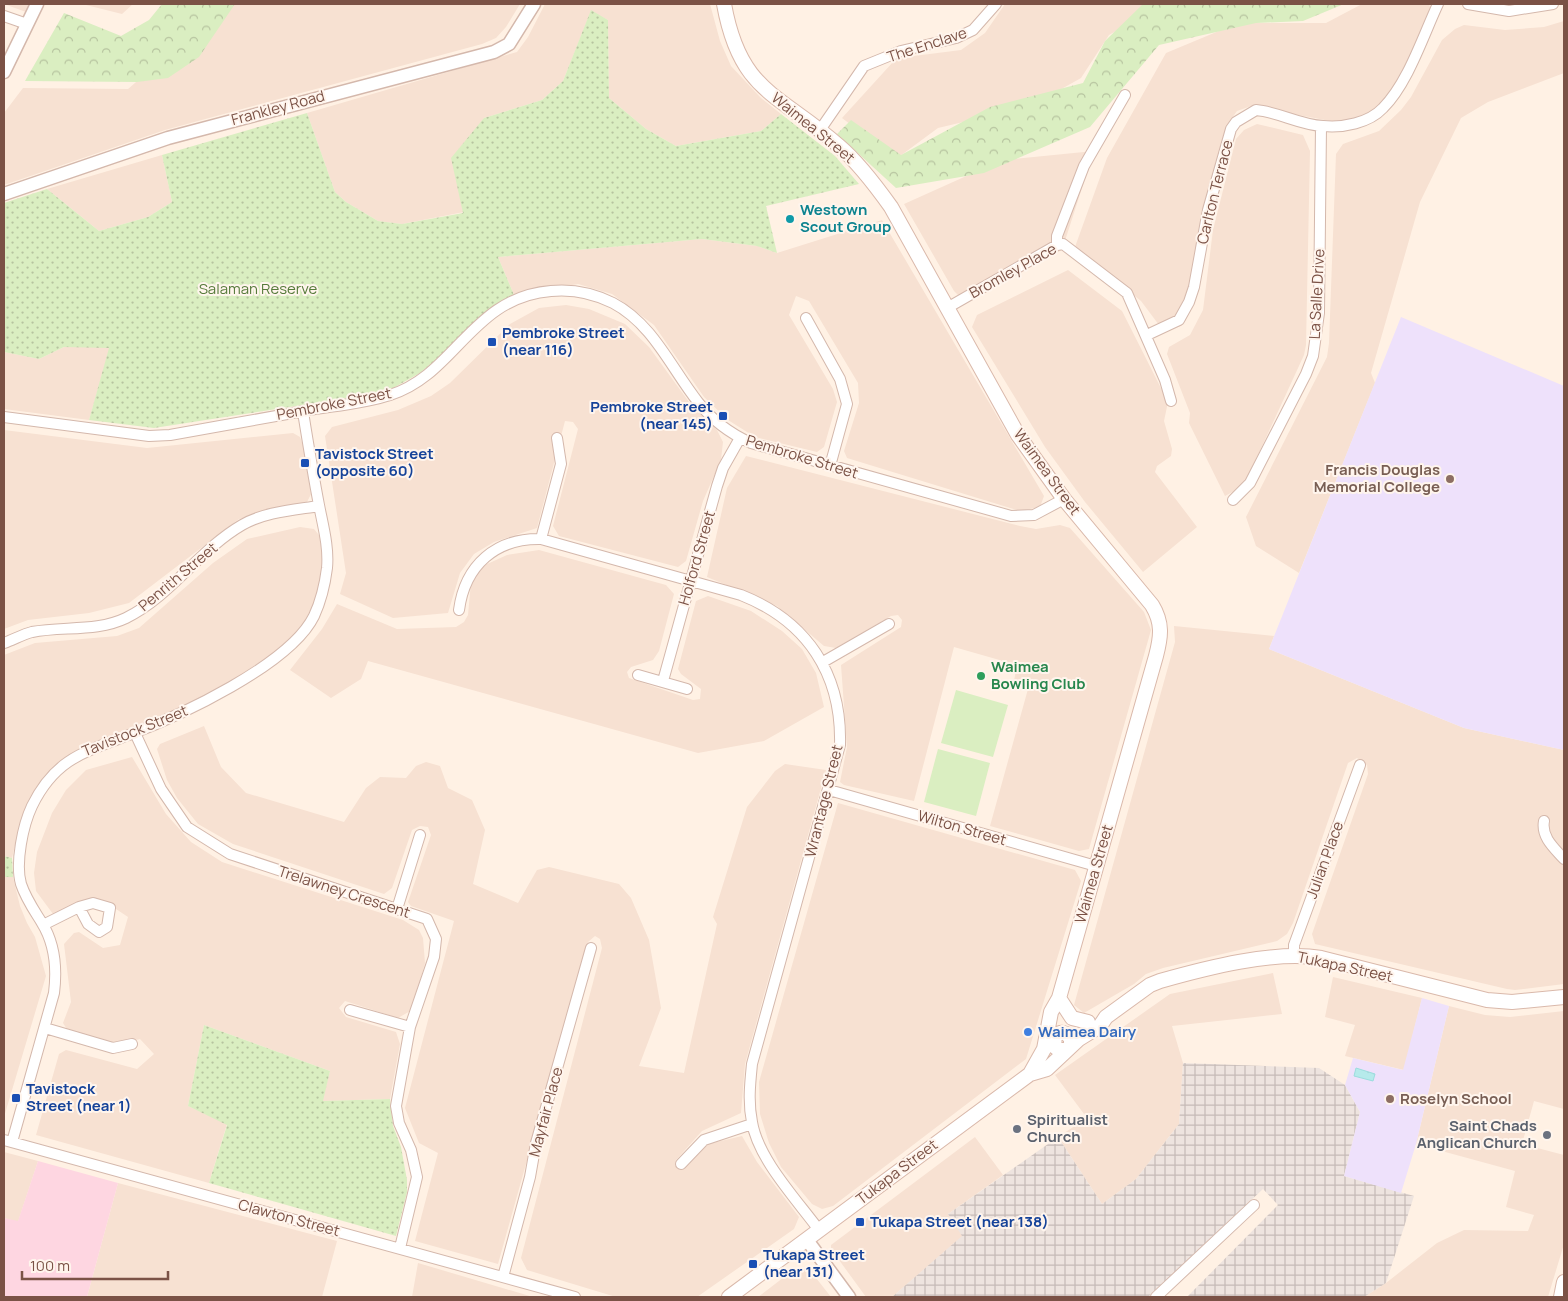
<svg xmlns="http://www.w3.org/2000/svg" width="1568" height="1301" viewBox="0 0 1568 1301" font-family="Manrope,sans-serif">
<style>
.residential{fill:#f7e1d2}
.industrial{fill:url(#industrial-grid)}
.education{fill:#eee1fb}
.medical{fill:#fed6e1}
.forest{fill:url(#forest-crowns)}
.park{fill:url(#park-dots)}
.pitch{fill:#daeec1}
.water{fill:url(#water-ripples);stroke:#9bddde}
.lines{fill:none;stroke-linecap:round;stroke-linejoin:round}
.minor-casing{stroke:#d4b8ac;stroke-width:12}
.tertiary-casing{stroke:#d4b8ac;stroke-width:15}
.secondary-casing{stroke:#dab9ab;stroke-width:16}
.minor{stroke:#fff;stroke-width:10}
.tertiary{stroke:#fff;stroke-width:12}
.secondary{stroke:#fff;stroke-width:14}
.culture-dot{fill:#0f9aa8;stroke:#fff5ed;stroke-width:2}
.transit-dot{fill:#1a4fb4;stroke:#fff5ed;stroke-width:2}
.education-dot{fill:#8d6e63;stroke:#fff5ed;stroke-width:2}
.leisure-dot{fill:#2e9e5b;stroke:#fff5ed;stroke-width:2}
.shop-dot{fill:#3f7fe0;stroke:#fff5ed;stroke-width:2}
.worship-dot{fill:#6b7280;stroke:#fff5ed;stroke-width:2}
.labels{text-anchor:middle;stroke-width:4;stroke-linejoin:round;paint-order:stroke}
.street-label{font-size:15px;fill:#7b5246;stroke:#fff5ed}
.culture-label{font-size:15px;font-weight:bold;fill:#0d838f;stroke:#fff5ed;text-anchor:start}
.park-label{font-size:15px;fill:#577b3b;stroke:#fff5ed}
.transit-label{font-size:15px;font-weight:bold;fill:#164399;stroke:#fff5ed;text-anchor:start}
.education-label{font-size:15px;font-weight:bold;fill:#785e54;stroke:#fff5ed;text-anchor:end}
.leisure-label{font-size:15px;font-weight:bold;fill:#27864d;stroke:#fff5ed;text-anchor:start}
.shop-label{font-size:15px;font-weight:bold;fill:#366cbe;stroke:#fff5ed;text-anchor:start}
.worship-label{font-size:15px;font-weight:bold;fill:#5b616d;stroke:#fff5ed;text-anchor:start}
</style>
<defs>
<pattern id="industrial-grid" width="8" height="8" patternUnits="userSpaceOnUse" patternTransform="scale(1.25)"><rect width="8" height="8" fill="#eee4df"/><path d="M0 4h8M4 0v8" fill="none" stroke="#c6bbb7"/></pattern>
<pattern id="forest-crowns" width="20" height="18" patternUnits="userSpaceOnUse" patternTransform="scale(1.25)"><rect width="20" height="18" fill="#daeec1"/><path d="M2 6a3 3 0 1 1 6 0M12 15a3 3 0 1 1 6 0" fill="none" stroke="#b6c39f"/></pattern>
<pattern id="park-dots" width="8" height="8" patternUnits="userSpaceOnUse" patternTransform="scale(1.25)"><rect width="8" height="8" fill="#daeec1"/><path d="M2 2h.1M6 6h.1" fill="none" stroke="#b6c39f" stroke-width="1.8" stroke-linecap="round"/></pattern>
<pattern id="water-ripples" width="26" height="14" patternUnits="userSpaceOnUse" patternTransform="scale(1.25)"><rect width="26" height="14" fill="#b6eaeb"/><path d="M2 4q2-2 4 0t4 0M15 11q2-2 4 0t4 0" fill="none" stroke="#99c0c0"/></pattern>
</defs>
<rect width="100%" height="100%" fill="#fff1e4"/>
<path class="residential" d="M4,4H36L26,12Z
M82,4H133L122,14Z
M205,4H520L506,27L496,38L482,44L165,130L4,185V113L23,88L128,89L157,64Z
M545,4H710L720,41L731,66L761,98L781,114L761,131L676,146L646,129L609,98L608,20L591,11L563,81L542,100L484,118L464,212L402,224L378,221L346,202L335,192L307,113L517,52L528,37Z
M1005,4H1147L1143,16L1109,35L1081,78L1031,106L938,128L896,159L842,118L893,62L906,57L961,50L985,33Z
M1362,4H1429L1430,7L1431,13L1390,96L1381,107L1353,121H1330L1251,106L1237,111L1229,122L1224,137L1201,217L1186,320L1181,326L1166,329L1159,325L1141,301L1075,247L1107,158L1166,53L1238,23H1326Z
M1564,21V73L1488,102L1461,118L1420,202L1371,373L1375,383L1299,573L1256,546L1246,517L1327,357L1329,343L1336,154L1343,144L1379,131L1401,110L1411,97L1442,40L1455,29L1464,25L1505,30L1544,27Z
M1257,124L1303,135L1310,151L1306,345L1304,355L1247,479L1238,489L1225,496L1189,423L1190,413L1167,354L1169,347L1190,335L1203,310L1213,230L1236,139L1244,130Z
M1094,151L1062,250L962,299L954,291L904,204L1002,160Z
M162,155L172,202L148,217L99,231L47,189Z
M882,220L1044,496L1040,507L1020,511L847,458L844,451L859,403L858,383L809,301L796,296L789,315L833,389L837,402L824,447L817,452L755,437L728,420L704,397L654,325L612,294L578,284L514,295L498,257L702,239L757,246L777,253Z
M1068,270L1122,311L1168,402L1164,421L1172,449L1171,456L1157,466L1155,472L1197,527L1143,572L1085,502L1045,447L972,327L977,315Z
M566,305L589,309L625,324L649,347L689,402L717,430L723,442L721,460L703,501L686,561L678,567L559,536L553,526L578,429L573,422L565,421L537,528L494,542L474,554L460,573L448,613L393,618L340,594L346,573L325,436L332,427L398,410L431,396L450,383L510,324L539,308Z
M64,347H110L89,420L4,409V352L39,359Z
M4,430L147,448L293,433L300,437L303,445L311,494L305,506L239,519L129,603L89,613L28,620L4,629Z
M746,456L1020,526L1036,529L1060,525L1070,528L1144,612L1151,630L1089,849L1079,851L990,826L1028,689L1014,681L1017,665L954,647L914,801L844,785L840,782L847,747L841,665L901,627L902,620L898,615L891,616L836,648L824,646L777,606L707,577L727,488Z
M300,527L314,529L323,540V585L297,637L199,703L101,740L82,750L36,796L19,828L12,858L4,856V655L35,643L117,636L139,628L213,563L247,539Z
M539,550L666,585L674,594L659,651L653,660L631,667L627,672L629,678L693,700L700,699L701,689L681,674L678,669L696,601L708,596L751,611L782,631L802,649L816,673L824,707L764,741L698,753L368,661L361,679L331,698L290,670L322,629L337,604L397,629L456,627L464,622L468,615L471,582L485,565L507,555Z
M1174,626L1274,636L1269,649L1464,728L1564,750V984L1515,990L1507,989L1315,944L1312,934L1368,774L1367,765L1357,758L1348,763L1293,923L1287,934L1277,941L1163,968L1146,974L1134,984L1084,1013L1074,1005L1175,642Z
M204,726L221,767L246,793L344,822L366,788L380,777L406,778L416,766L426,762L440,766L448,788L472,800L485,830L473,884L518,903L537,870L549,867L619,884L631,898L649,940L661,1008L639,1066L684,1073L717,924L713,917L747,807L775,771L785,764L826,770L745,1064L741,1113L702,1131L676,1160L675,1165L680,1170L683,1169L708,1144L742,1136L757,1162L799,1217L794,1229L697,1297H616L527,1270L521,1258L602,948L600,939L595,936L588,942L498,1264L415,1241L438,1153L419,1143L405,1108L454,921L411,906L408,902L431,835L428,827L420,826L412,830L392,888L384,894L233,844L198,824L177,798L167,780L157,749L160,744Z
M132,757L166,814L191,842L222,862L403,920L419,930L423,938L425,963L412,1010L398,1018L345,1001L339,1008L346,1017L396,1032L400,1044L390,1099L322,1101L330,1071L204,1025L188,1106L227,1124L209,1183L36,1135L59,1054L66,1050L137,1069L154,1054L140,1039L116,1045L68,1031L63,1023L71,1002L64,944L74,933L79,932L103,948L120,945L128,917L116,909L93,905L60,918L53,914L36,891L34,873L37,852L52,813L66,790L86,770Z
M838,803L1075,870L1081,881L1026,1059L833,1206L822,1209L812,1204L781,1167L769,1143L760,1114L759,1082Z
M4,877H13L20,906L27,923L35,937L46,976L4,1117Z
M1273,973L1282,1014L1172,1026L1183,1063L1179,1124L1136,1179L1102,1204L1058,1137L1087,1118L1055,1075L1170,994Z
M1333,977L1422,998L1404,1070L1345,1056L1355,1025L1325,1017Z
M1449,1006L1485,1015L1510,1017L1564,1011V1109L1534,1101L1522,1144L1564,1155V1244L1548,1297H1364L1386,1283L1437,1243L1464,1230L1528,1231L1534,1215L1506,1207L1515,1171L1416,1144Z
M975,1137L1003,1175L948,1214L963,1236L892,1297H866L831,1249V1245Z
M4,1152L38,1161L18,1222L4,1218Z
M118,1183L337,1241L322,1297H87Z
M418,1263L533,1297H412Z
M796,1268L809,1269L831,1297H758Z"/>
<path class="industrial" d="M1183,1063L1319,1068L1345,1085L1360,1112L1344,1176L1414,1196L1386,1283L1364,1297H1187L1278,1205L1263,1189L1148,1297H892L962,1236L948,1214L1058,1137L1102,1204L1136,1179L1179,1124Z"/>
<path class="education" d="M1401,317L1564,386V750L1464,728L1269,649Z
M1422,998L1449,1006L1416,1144L1401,1193L1344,1176L1360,1112L1345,1085L1353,1058L1403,1070Z"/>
<path class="medical" d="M38,1161L118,1183L87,1297H4V1218L18,1221Z"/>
<path class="forest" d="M162,4H235L199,57L168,78L137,82L25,81L64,13L121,36L149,20Z
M1143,4H1344L1303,21L1256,23L1159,45L1090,127L984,173L896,188L837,134L851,120L901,155L990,107L1083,83L1105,41Z"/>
<path class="park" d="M591,10L608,20L609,98L646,129L676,146L761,131L781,114L835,156L859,184L766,206L777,253L757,246L702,239L498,257L514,295L420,373L386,392L154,428L89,420L109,348L64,347L39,359L4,352V203L47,189L99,231L148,217L172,202L162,155L307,113L335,192L346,202L378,221L402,224L463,213L451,158L484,118L542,100L563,81Z
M4,856L12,858L13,877H4Z
M204,1025L330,1071L323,1101L390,1099L393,1126L401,1147L407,1180V1192L396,1236L209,1183L227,1125L188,1106Z"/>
<path class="pitch" d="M956,690L1008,705L993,757L941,743Z
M938,749L990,763L976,816L924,802Z"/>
<path class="water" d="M1356,1068L1375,1074L1373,1081L1354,1076Z"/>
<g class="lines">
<g class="minor-casing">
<path id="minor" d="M1468,4L1509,11L1553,4
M4,16L27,24
M820,130L864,66L901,51L956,38L973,30L996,4
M1057,245V236L1084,166L1125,95
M947,308L1057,245L1063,244L1127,293L1165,380L1171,401
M806,318L840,379L847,404L830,466
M1147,335L1179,320L1189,302L1194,287L1208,210L1231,129L1236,122L1256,110C1279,112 1300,125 1323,126C1343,128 1369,123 1383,108C1408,83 1423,36 1438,4
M4,417L149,436L170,435C215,427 259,419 304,411C332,406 362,404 390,395C455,375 472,297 551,291C572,289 593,293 613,303C653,324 671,368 698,402C712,420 731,434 751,443L1011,516L1034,515L1064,499
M1233,500L1250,483L1306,374L1313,356L1319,313L1321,126
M541,539L561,464L557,438
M459,610C465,565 496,538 541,539L741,595C807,621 842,674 840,745L752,1064C750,1084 748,1102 752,1122C758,1159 797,1200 819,1230
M4,643C13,640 23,634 32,632C63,626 97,632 126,618C171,596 199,550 242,525C264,512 294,510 319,506
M823,662L889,624
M638,675L687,689
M663,681L717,486L723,468L740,438
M135,733L161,789L187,827L230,854L427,919L436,939L434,957L410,1027L396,1106L399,1123L411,1150L417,1177L400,1248
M829,790L1096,866
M1544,821C1541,837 1554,848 1564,859
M397,909L420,835
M43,925L79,907L93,903L110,908L107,927L99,932L88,924L79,907
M1294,955V945L1360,765
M350,1010L410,1027
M45,1028L113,1048L132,1044
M4,1140L575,1297
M12,1142L54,993C57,969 55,944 42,923C34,910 26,899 21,884C15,863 23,825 32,806C55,759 84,752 129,735C179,716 290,665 314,616C321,601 325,584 327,568C329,547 323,526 319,505C313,474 308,443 303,412
M681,1164L704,1140L752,1124
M503,1277L530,1177L536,1143L591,948
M1156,1297L1254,1205"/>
</g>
<g class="tertiary-casing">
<path id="tertiary" d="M4,72L37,4
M4,194L168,138L494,52L509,44L534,4
M807,1240L849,1297"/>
</g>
<g class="secondary-casing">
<path id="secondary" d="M724,4C740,93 779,93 839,146C859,163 876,186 891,207L1018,435L1064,499L1152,605C1163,623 1161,637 1156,656L1059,998L1051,1012L1044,1049L1030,1074
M1059,998L1072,1018L1088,1022
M1066,1050H1059L1054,1046L1055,1036C1061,1031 1067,1032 1071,1039V1045
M729,1297L1030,1074L1047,1069L1079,1039L1100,1026L1106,1017L1150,985L1160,981C1206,968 1275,950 1321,958L1487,1000L1512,1002L1564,997
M1561,1297L1564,1282"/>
</g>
<use href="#minor" class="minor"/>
<use href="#tertiary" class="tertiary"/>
<use href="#secondary" class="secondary"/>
</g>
<circle class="culture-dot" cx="790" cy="219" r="5"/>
<g class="transit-dot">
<rect x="487" y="337" width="10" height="10" rx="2.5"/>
<rect x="718" y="411" width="10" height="10" rx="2.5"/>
<rect x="300" y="458" width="10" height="10" rx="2.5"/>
<rect x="11" y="1093" width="10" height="10" rx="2.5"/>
<rect x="855" y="1217" width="10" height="10" rx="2.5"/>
<rect x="748" y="1259" width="10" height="10" rx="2.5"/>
</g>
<g class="education-dot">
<circle cx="1450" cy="479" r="5"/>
<circle cx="1390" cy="1099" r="5"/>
</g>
<circle class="leisure-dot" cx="981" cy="676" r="5"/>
<circle class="shop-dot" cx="1028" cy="1032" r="5"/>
<g class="worship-dot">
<circle cx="1017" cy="1129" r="5"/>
<circle cx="1547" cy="1135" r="5"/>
</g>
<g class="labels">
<g class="street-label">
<text transform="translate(927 45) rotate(-18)" y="5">The Enclave</text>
<text transform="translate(278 108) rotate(-15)" y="5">Frankley Road</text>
<text transform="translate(813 128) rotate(39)" y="5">Waimea Street</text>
<text transform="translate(1215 192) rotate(-76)" y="5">Carlton Terrace</text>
<text transform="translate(1013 271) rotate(-29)" y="5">Bromley Place</text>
<text transform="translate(1317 294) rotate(-87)" y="5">La Salle Drive</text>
<text transform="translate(334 404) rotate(-11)" y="5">Pembroke Street</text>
<text transform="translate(802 457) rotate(17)" y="5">Pembroke Street</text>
<text transform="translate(1047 472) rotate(54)" y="5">Waimea Street</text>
<text transform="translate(697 558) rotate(-74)" y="5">Holford Street</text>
<text transform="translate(178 577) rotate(-40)" y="5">Penrith Street</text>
<text transform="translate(135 731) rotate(-22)" y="5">Tavistock Street</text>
<text transform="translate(824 801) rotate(-76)" y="5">Wrantage Street</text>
<text transform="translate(962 828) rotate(16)" y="5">Wilton Street</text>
<text transform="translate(1325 860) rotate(-70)" y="5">Julian Place</text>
<text transform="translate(1094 874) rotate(-74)" y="5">Waimea Street</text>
<text transform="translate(344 892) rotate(18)" y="5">Trelawney Crescent</text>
<text transform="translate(1345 967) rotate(12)" y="5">Tukapa Street</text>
<text transform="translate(546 1112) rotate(-75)" y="5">Mayfair Place</text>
<text transform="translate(897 1172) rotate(-37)" y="5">Tukapa Street</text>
<text transform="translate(289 1218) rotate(15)" y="5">Clawton Street</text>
</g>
<g class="culture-label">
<text x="800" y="215">Westown<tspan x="800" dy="17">Scout Group</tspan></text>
</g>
<g class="park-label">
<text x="258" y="294">Salaman Reserve</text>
</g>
<g class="transit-label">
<text x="502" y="338">Pembroke Street<tspan x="502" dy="17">(near 116)</tspan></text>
<text x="713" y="412" text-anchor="end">Pembroke Street<tspan x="713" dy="17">(near 145)</tspan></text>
<text x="315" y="459">Tavistock Street<tspan x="315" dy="17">(opposite 60)</tspan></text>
<text x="26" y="1094">Tavistock<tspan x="26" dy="17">Street (near 1)</tspan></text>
<text x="870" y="1227">Tukapa Street (near 138)</text>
<text x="763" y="1260">Tukapa Street<tspan x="763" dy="17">(near 131)</tspan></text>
</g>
<g class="education-label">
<text x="1440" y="475">Francis Douglas<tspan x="1440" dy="17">Memorial College</tspan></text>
<text x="1400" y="1104" text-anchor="start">Roselyn School</text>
</g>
<g class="leisure-label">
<text x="991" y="672">Waimea<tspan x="991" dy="17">Bowling Club</tspan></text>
</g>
<g class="shop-label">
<text x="1038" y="1037">Waimea Dairy</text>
</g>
<g class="worship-label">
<text x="1027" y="1125">Spiritualist<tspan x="1027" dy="17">Church</tspan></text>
<text x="1537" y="1131" text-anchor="end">Saint Chads<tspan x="1537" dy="17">Anglican Church</tspan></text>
</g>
</g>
<rect width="1568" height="1301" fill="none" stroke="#7b5246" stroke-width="10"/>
<path d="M22 1271v8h146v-8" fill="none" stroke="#7b5246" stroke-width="2.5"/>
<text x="30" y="1271" font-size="15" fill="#7b5246" stroke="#fff5ed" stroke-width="4" paint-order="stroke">100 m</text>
</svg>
